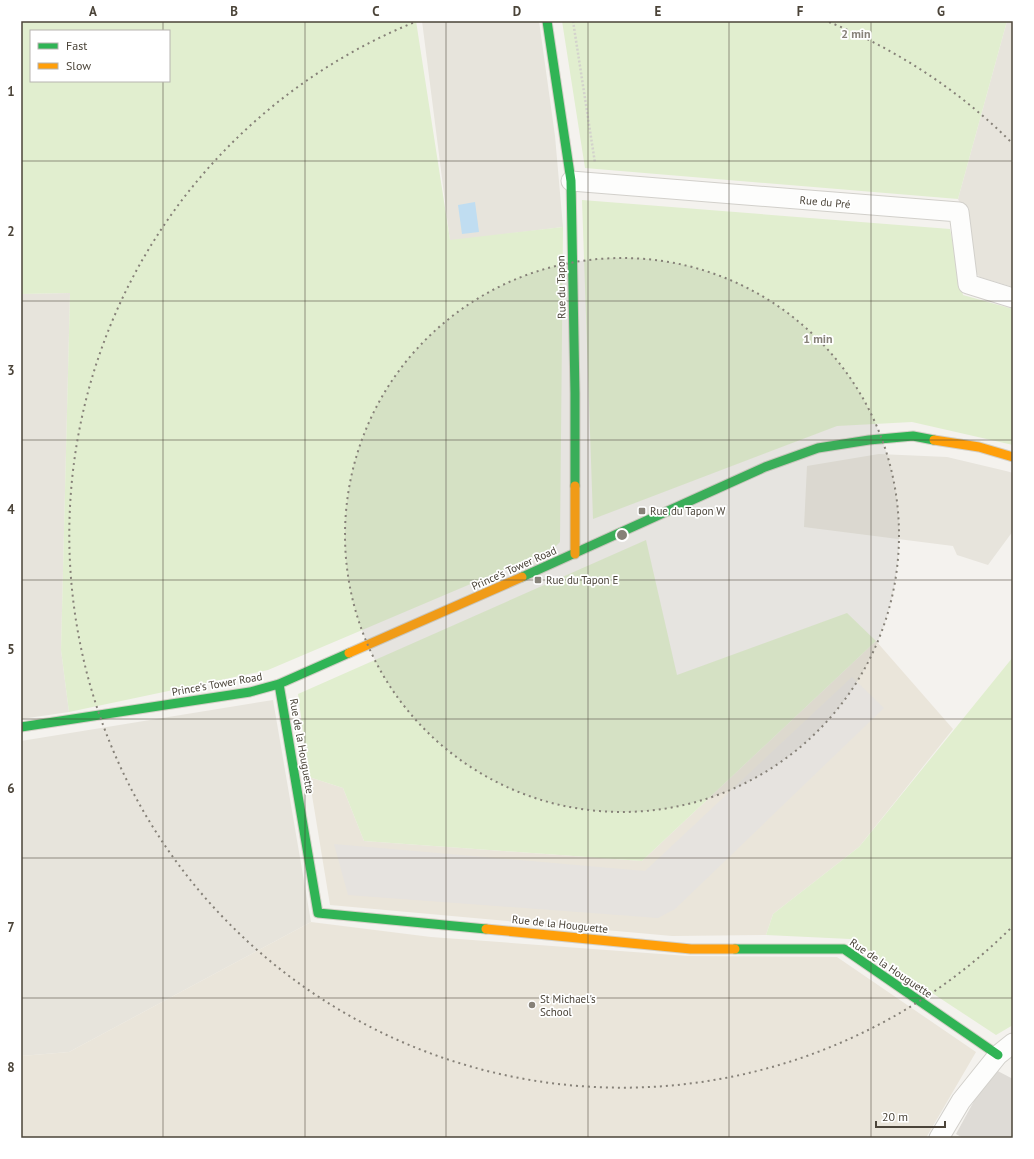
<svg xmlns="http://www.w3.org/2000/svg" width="1034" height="1159" viewBox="0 0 1034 1159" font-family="'PT Sans',sans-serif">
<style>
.residential{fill:#e7e4dc}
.education{fill:#eae5da}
.green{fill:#e1eecf;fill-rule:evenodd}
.parking{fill:#e6e3df}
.water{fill:#c0ddf1}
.building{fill:#dedbd6}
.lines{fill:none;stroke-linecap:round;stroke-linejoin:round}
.street-casing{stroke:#d2d0cb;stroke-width:21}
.fast-casing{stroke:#d3cfc5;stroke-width:11}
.slow-casing{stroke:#d3cfc5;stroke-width:11}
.path{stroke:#d3d2cc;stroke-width:2.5;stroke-dasharray:2 2;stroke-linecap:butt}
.street{stroke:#fdfdfc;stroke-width:19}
.fast{stroke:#30b455;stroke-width:9}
.slow{stroke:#ff9f0a;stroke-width:9}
.grid{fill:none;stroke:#4b4439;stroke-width:1;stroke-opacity:0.55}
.ring{fill:none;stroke:#868178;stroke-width:2;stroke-dasharray:2 4}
.poi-dot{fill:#868178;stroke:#fff;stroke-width:1.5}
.labels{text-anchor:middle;stroke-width:3.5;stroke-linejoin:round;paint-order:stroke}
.street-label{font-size:11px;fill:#4b4439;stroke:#fff}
.poi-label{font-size:11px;fill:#4b4439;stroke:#fff;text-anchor:start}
.centre{fill:#868178;stroke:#fff;stroke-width:2}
.ring-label{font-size:12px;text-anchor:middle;font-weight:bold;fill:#868178;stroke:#fff;stroke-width:3.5;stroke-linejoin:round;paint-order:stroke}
.neatline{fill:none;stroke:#4b4439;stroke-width:1.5}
.grid-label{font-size:13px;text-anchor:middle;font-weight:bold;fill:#4b4439}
</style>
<rect width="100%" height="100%" fill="#f4f2ee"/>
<path class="residential" d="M422,21H539L555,136L563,227L450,241Z
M1007,21H1013V287L980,277L972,270L967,220L958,199Z
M70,293L61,650L69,712L21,719V294Z
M879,454L947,457L1006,471L1013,473V531L988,565L957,555L953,546L804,527L807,466Z
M273,700L311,922L69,1052L21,1056V741Z"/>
<path class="education" d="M876,641L953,729L859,847L773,914L766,935L672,936L330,905L309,777L343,788L364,841L642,861Z
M311,922L431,937L688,956L837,957L976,1052L926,1138H21V1056L69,1052Z"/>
<path class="green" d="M21,21H416L450,240L563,227L560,542L553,549L268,670L69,712L61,650L70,293L21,294ZM31,31H169V81H31Z
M562,21H1007L958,199L585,168Z
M582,200L950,229L963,295L1013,309V445L912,422L837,426L593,519Z
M646,540L677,675L847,613L876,641L642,861L364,841L343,788L309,777L298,694Z
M1013,657V1025L996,1035L850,939L766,935L773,914L859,847Z"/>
<path class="parking" d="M852,677L884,708L675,909L658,918L348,895L334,844L645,871Z"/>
<path class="water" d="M475,202L479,232L462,234L458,205Z"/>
<path class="building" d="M992,1068L1013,1079V1138H963L956,1134Z"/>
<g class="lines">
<g class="street-casing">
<path id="street" d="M571,181L959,212L968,284L1013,298
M939,1138L961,1101L998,1055L1013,1043"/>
</g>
<g class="fast-casing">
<path id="fast" d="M547,21L571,181L575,393V486
M522,577L765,467L818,448L869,440L913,436L934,440
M279,684L318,913L486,929
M21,727L250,692L279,684L349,653
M735,949H844L998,1055"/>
</g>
<g class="slow-casing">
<path id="slow" d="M934,440L979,447L1013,457
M575,486V554
M349,653L522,577
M486,929L691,949H735"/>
</g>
<path class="path" d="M573,21L595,163"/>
<use href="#street" class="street"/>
<use href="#fast" class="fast"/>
<use href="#slow" class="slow"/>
</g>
<path class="grid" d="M163,21V31M305,21V1138M446,21V1138M588,21V1138M729,21V1138M871,21V1138M163,81V1138M21,161H1013M21,301H1013M21,440H1013M21,580H1013M21,719H1013M21,858H1013M21,998H1013"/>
<circle cx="622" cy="535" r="277" fill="#868178" fill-opacity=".12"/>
<g class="ring">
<circle cx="622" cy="535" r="277"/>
<path d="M1010 929A553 553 0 1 1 415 22M829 22A553 553 0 0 1 1010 141"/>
</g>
<g class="poi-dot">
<rect x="638" y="507" width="8" height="8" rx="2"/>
<rect x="534" y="576" width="8" height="8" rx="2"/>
<circle cx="532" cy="1005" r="4"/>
</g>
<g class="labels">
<g class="street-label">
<text transform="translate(825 202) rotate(5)" y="4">Rue du Pré</text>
<text transform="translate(561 287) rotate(-91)" y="4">Rue du Tapon</text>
<text transform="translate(514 568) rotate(-24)" y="4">Prince's Tower Road</text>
<text transform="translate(217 684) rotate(-10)" y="4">Prince's Tower Road</text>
<text transform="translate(302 746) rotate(80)" y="4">Rue de la Houguette</text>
<text transform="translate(560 924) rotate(6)" y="4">Rue de la Houguette</text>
<text transform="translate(891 968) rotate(34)" y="4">Rue de la Houguette</text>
</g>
<g class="poi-label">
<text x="650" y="515">Rue du Tapon W</text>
<text x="546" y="584">Rue du Tapon E</text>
<text x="540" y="1003">St Michael's<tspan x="540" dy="13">School</tspan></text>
</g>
</g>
<circle cx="622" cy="535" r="6" class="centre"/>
<g class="ring-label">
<text x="856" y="38">2 min</text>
<text x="818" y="343">1 min</text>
</g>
<rect width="1034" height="1159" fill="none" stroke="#ffffff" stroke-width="44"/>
<rect x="30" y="30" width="140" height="52" fill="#ffffff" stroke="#b7b4b0"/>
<rect x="38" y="43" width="20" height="6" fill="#30b455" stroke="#b7b4b0"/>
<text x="66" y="50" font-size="12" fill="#4b4439">Fast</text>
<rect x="38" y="63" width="20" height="6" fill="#ff9f0a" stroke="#b7b4b0"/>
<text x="66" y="70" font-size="12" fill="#4b4439">Slow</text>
<path d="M876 1121v6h69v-6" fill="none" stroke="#4b4439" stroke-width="2"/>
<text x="882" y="1121" font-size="12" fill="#4b4439" stroke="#ffffff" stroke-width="3" paint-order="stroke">20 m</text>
<rect x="22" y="22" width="990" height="1115" class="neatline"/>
<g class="grid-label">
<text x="93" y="16">A</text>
<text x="234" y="16">B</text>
<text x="376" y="16">C</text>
<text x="517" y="16">D</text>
<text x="658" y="16">E</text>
<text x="800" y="16">F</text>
<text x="941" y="16">G</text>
<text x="11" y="96">1</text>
<text x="11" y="236">2</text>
<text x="11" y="375">3</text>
<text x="11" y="514">4</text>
<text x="11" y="654">5</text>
<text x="11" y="793">6</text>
<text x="11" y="932">7</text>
<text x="11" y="1072">8</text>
</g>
</svg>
